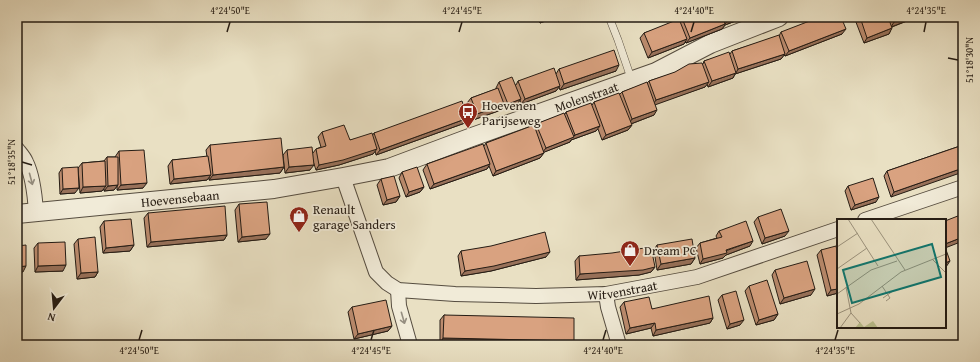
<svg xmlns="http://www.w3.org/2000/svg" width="980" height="362" viewBox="0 0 980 362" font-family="'Gentium Book Plus',serif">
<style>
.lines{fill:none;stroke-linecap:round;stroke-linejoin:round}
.service-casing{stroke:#564d40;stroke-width:8}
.minor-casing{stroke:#564d40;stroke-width:16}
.tertiary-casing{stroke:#564d40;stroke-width:20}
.service{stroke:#f1ebd8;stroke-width:7}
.minor{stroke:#f1ebd8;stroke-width:14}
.tertiary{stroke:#f1ebd8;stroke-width:18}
.wall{fill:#bb8b6e;stroke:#251c14}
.shaded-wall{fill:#98715a;stroke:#251c14}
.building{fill:#d9a280;stroke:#251c14}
.oneway{stroke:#958e80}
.ticks{fill:none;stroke:#251c14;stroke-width:1.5}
.labels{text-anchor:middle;stroke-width:3.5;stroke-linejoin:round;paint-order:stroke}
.street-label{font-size:13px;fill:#251c14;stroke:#f1ebd8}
.poi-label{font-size:13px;fill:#251c14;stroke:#f1ebd8;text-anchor:start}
.inset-road{fill:none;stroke:#9b927d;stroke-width:1}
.view{fill:#0f766e;fill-opacity:0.15;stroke:#0f766e;stroke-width:2}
.inset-edge{fill:none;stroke:#251c14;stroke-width:2}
.neatline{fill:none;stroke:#251c14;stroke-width:1.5}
.ticks-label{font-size:10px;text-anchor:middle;fill:#251c14}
</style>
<rect width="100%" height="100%" fill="#e9e0c3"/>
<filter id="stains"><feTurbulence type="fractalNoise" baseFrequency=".005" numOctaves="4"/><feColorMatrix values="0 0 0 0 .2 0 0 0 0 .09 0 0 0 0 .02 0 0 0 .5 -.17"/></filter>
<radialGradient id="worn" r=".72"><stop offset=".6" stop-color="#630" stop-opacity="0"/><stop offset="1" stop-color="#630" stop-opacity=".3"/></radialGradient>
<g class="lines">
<g class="service-casing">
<path id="service" d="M609,17L618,40L632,81"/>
</g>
<g class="minor-casing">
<g id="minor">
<path d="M17,149C20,153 24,157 26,162C33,176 35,197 36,212"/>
<path id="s1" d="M343,177L376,272L387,283L398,290L455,294L536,296L606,294L697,277L838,229"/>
<path d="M865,220L963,187"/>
<path d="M398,290L399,306L410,345"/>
<path d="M606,294L608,307L619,345"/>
</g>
</g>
<g class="tertiary-casing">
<g id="tertiary">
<path id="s2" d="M17,214L274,189L343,177L389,168L472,137L656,72L710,44L779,17"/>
</g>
</g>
<use href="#service" class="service"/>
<use href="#minor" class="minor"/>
<use href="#tertiary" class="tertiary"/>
</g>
<path class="wall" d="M536,17H556L540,23Z
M686,17H746L725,25L722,29L686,43L685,42L684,44L648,58L640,38L644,33L680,21L682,18Z
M854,17H917L892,27L889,34L864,43Z
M781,32L842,34L785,56L784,55L781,59L735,74L733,78L708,87L707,84L705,87L655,104L654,115L631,124L632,125L628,130L602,140L598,129L596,131L571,140L570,142L544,152L540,158L493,176L489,166L487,169L430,189L423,170L427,164L484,146L486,143L534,127L536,124L565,114L566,112L592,105L594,102L620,94L622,92L647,83L649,81L703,64L704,61L730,54L732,51L779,36Z
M559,69L616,71L560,90L559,87L556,91L521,104L520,100L517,104L504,109L503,106L501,110L473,120L467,103L471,98L496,89V88L499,82L516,85L518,81L556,74Z
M468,118L465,123L376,155L375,151L373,154L339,165L316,170L313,161L310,170L285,173L283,155L287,150L313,153L316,149L321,147L318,137L322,132L350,140L372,136L374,133Z
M210,145L284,167L280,173L209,180V177L207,180L170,184L168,166L172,160L207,157L206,150Z
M963,145L891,197L884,176L887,171Z
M119,151L143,188L117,190V186L114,190L104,191V189L102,191L80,193L78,168L82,163L104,161L107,157H115Z
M62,168L75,193L60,194L59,173Z
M402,172L424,187L420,192L406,197L399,178Z
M381,179L400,196L396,202L383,205L377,185Z
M848,186L876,202L851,210L845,191Z
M239,204L266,239L238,242L235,210Z
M148,213L227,235L224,240L147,247L144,218Z
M758,217L785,236L762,244L754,222Z
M104,221L134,245L130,251L103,253L100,227Z
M719,231L750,246L726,255L723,258L700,264L696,248L700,243L717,238L716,236Z
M78,239L98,272L95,277L77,279L74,244Z
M38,243L63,271L35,272L34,248Z
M657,245L695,258L691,264L657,270L654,250Z
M821,250L838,255V293L827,296L817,255Z
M461,251L546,257L491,271L461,276L458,256Z
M579,256L655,267L651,272L639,275L576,280L575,261Z
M775,270L811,295L780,304L772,275Z
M749,286L778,314L774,320L756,325L745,291Z
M722,295L740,325L727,329L718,300Z
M624,302L652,309L713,318L710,323L653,336L651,328L626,334L620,307Z
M352,307L392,326L388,331L354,339L348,312Z
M444,315L571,345H505L440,344V320Z"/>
<path class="shaded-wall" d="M545,17H556L540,23L543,18Z
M736,17H746L725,25L722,29L686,43L690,38L725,24L728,20Z
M752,17H758L751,20Z
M907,17H917L891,27L894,22Z
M892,28L889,34L864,43L867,38Z
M846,29L842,34L785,56L789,51Z
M687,39L684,44L648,58L652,52Z
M785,54L781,59L735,74L733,78L708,87L712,81L736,73L738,69Z
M619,65L616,71L560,90L564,84Z
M709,82L705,87L652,106L656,100Z
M560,86L556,91L521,104L525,99Z
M521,99L517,104L504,109L508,104Z
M504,104L501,110L473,120L477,114Z
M657,110L654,115L628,125L632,119Z
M468,118L465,123L376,155L380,150Z
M632,125L628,130L602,140L606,135Z
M600,126L596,131L571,140L570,142L542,153L546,148L573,137L575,135Z
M377,149L373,154L339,165L316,170L319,165Z
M544,153L540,158L493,176L496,171Z
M490,164L487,169L430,189L434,184Z
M314,165L310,170L285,173L289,167Z
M284,167L280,173L209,180L213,175Z
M963,168V172L891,197L894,192Z
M211,175L207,180L170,184L174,179Z
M147,183L143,188L117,190L121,185Z
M118,185L114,190L104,191L108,186Z
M106,186L102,191L80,193L83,187Z
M424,187L420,192L406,197L409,192Z
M79,188L75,193L60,194L63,189Z
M400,196L396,202L383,205L387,200Z
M879,197L876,202L851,210L855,205Z
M789,231L785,236L762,244L765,238Z
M270,234L266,239L238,242L242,237Z
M227,235L224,240L147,247L151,242Z
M963,237V241L945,248V244Z
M753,241L750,246L726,255L723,258L700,264L703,259Z
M134,245L130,251L103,253L106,248Z
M550,252L546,257L491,271L461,276L465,271Z
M695,258L691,264L657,270L661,264Z
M950,261L946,267H945V263Z
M66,265L63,271L35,272L38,266Z
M26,266L23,272H17V267Z
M655,267L651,272L639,275L576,280L580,274Z
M98,272L95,277L77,279L81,273Z
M815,289L811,295L780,304L784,298Z
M838,289V293L827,296L831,290Z
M778,314L774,320L756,325L759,320Z
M713,318L710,323L653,336L656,330Z
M744,320L740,325L727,329L730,324Z
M655,323L651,328L626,334L630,328Z
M392,326L388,331L354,339L358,334Z
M443,338L574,341L571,345H505L440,344Z"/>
<path class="building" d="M686,17H723L725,24L690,38L682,18Z
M727,17H736L728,20Z
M820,17H841L846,29L789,51L781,32Z
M860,17H888L892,28L867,38Z
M892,17H907L894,22Z
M679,19L687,39L652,52L644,33Z
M779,35L785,54L738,69L732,51Z
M614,50L619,65L564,84L559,69Z
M729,52L736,73L712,81L704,61Z
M702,63L709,82L656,100L649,81L675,72L689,64Z
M554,68L560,86L525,99L518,81Z
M512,77L521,99L508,104L499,82Z
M647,82L657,110L632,119L622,92Z
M498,88L504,104L477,114L471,98Z
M619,93L632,125L606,135L594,102Z
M462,101L468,118L380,150L374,133Z
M591,103L600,126L575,135L566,112Z
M564,113L574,137L546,148L536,124Z
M344,125L350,140L372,133L377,149L343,160L319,165L316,149L326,146L322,132Z
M534,125L544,153L496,171L486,143Z
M281,138L284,167L213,175L210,145Z
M483,144L490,164L434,184L427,164Z
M963,145V168L894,192L887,171Z
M312,147L314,165L289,167L287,150Z
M144,150L147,183L121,185L119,151Z
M208,156L211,175L174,179L172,160Z
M107,157H118V185L108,186Z
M105,161L106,186L83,187L82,163Z
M78,167L79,188L63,189L62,168Z
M417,167L424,187L409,192L402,172Z
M394,176L400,196L387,200L381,179Z
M873,178L879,197L855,205L848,186Z
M267,202L270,234L242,237L239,204Z
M225,206L227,235L151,242L148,213Z
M781,209L789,231L765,238L758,217Z
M963,214V237L945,244V221Z
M131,219L134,245L106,248L104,221Z
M746,221L753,241L726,250L727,253L703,259L700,243L722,237L719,231Z
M545,232L550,252L494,266L465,271L461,251L491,246Z
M95,237L98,272L81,273L78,239Z
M692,239L695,258L661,264L657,245Z
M65,242L66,265L38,266V243Z
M26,245V266L17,267V246Z
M836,246L838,255V289L831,290L821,250Z
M651,247L655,267L643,270L580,274L579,256L612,253Z
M945,247L950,261L945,263Z
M807,261L815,289L784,298L775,270Z
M767,280L778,314L759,320L749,286Z
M736,291L744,320L730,324L722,295Z
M709,296L713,318L656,330L655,323L630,328L624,302L649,297L652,309Z
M386,300L392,326L358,334L352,307Z
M444,315L574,318V341L443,338Z"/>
<defs><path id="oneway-shaft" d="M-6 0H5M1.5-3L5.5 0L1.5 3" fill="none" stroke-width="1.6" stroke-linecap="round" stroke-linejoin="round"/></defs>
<g class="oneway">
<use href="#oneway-shaft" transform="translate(31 179) rotate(75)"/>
<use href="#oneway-shaft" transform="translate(403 318) rotate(74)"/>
</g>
<path class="ticks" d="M227,32L230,22M459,32L462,22M691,32L694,22M924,32L926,22M948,58L958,60M22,162L32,165M139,340L142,330M371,340L374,330M603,340L606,330M835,340L838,330"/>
<defs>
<g id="bus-pin" transform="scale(1)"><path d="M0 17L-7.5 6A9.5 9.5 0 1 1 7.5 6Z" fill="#8f2418" stroke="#f1ebd8"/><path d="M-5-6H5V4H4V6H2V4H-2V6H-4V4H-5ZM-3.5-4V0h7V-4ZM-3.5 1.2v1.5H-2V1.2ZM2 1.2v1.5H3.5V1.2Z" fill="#fff"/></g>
<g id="shop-pin" transform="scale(1)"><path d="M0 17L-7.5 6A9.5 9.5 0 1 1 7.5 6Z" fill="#8f2418" stroke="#f1ebd8"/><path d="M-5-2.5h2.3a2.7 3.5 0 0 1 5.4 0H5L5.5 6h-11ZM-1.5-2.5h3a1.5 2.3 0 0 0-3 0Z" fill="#fff"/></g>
</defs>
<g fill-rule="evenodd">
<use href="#bus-pin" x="468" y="112"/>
<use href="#shop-pin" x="299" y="216"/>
<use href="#shop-pin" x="630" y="250"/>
</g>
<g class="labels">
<g class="street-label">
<text dy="5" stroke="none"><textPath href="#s2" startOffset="585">Molenstraat</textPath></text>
<text dy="5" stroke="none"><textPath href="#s2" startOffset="164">Hoevensebaan</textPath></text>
<text dy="5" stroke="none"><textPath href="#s1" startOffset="354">Witvenstraat</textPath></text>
</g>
<g class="poi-label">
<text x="482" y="110">Hoevenen<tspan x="482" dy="15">Parijseweg</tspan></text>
<text x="313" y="214">Renault<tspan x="313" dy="15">garage Sanders</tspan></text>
<text x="644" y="255">Dream PC</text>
</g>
</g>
<g transform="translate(837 219)">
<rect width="109" height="109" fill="#e9e0c3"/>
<path d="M36,102L41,109H18L23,103L27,108Z" fill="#bcc190"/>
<path class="inset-road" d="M11,0L41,47M34,0L68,51M0,28L21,14M95,40L109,54M0,50L30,29M45,67L53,79L49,82M0,75L34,51L60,42M46,79L56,72M14,94L23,104M0,95L22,85L64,53L109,35M3,109L14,94L9,68"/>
<path class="view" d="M95,25L104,58L15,84L6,51Z"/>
<rect width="109" height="109" class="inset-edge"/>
</g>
<rect width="980" height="362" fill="none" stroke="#e9e0c3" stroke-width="44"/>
<g transform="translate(54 308) rotate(196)" stroke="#f1ebd8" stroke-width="3" paint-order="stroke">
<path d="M0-3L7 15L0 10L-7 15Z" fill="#251c14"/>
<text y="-6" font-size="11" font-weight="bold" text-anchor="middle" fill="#251c14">N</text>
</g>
<rect x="22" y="22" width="936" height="318" class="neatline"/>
<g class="ticks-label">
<text x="230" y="14">4°24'50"E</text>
<text x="462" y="14">4°24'45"E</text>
<text x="694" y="14">4°24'40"E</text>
<text x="926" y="14">4°24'35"E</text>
<text transform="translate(969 60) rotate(-90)" y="4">51°18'30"N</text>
<text transform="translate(11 162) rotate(-90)" y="4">51°18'35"N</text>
<text x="139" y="354">4°24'50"E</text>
<text x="371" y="354">4°24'45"E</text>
<text x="603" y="354">4°24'40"E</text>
<text x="835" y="354">4°24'35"E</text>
</g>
<rect width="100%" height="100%" filter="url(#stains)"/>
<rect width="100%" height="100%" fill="url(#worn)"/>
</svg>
